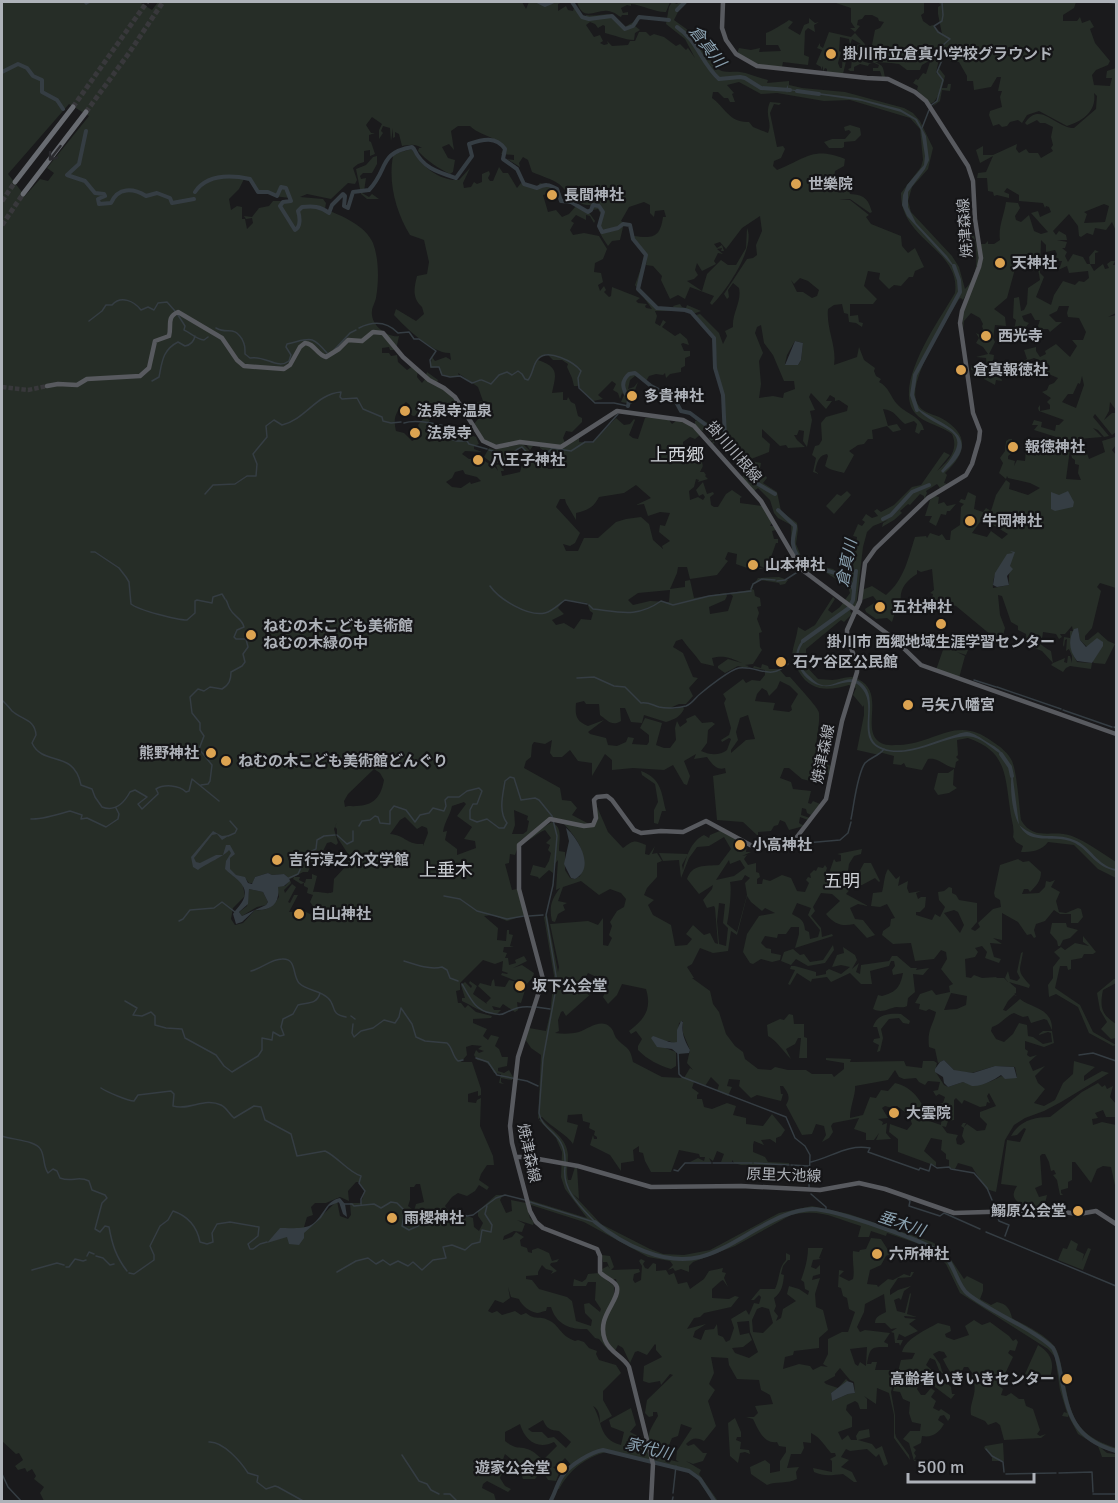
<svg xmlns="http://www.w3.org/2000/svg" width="1118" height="1503" viewBox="0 0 1118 1503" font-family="Signika,'Noto Sans JP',sans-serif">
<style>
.green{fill:#262d27;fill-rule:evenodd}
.water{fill:#353d43;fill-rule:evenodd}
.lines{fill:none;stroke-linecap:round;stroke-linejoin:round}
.stream{stroke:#353d43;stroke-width:1.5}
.river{stroke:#353d43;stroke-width:4}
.major-tunnel{stroke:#38383b;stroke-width:4.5;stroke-dasharray:4.5 2;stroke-linecap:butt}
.highway-tunnel{stroke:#38383b;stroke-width:5;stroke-dasharray:5 2.5;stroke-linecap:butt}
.major{stroke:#585a5f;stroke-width:4.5}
.highway{stroke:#686b71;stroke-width:5}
.oneway{stroke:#2a2a2e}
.poi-dot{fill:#dca351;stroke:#151517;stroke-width:2}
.labels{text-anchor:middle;stroke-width:4.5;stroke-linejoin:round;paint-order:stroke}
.poi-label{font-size:15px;font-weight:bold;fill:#aeb2b9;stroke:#151517;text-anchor:start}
.street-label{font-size:15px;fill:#aeb2b9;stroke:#151517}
.water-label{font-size:16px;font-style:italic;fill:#8aa1b0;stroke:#151517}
.quarter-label{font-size:18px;fill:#ced1d6;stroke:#151517}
</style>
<rect width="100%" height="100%" fill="#1a1a1c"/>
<path class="green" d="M2,2H142L141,3L152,10L158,2H522L526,9L529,2H563L558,4V11L566,6L568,10L573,11L575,5L581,16L585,18L586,15C608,18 607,6 623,28L635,21L638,23L635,26L640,30L635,33L634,40C625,40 614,35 605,33V26L603,25L598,28L595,24L590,22L586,25L594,37L600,35L603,41L600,43L604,45L608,44L607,41L612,46L628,45L630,41H635L639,32H646L650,36L654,34L664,37L676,46L680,44L686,50L688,48L695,58L685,39L666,24L669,7L672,2L677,4L679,2H687L682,4L674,20L703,41L701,45C706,51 713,65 717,68C723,74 733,71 740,72C748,73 759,78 768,80L767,83L789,81V85L802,88L845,92L904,108L913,113L920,121L933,148L928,169L912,187L908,201L911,212L952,256L959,267L965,289C979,275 977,258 975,240L961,228L960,220L966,222L965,229L974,236L978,249L981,251L980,244H985L988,241V244H994L1000,240C998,227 1004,216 1006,202L1018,203L1020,208L1015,216L1016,220L1021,222L1029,215L1034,231L1041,234L1048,232L1031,213L1038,211L1040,217L1051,212L1049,207L1046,206L1045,208L1043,203L1019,201V195L1007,188L1004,192L1009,194V198L997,195L994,196L993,192L988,191L987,178H977L978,173L986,172L993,156L980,163L976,150L983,146V155H993L1017,144L1016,149L1019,153L1026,149L1029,153H1038L1041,158L1053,151L1051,148L1053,145L1051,137L1053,127L1045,123H1040L1037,120L1027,125L1025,123C1040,100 1055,128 1074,128L1096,109L1097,96L1094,93C1097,111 1083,121 1067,126L1039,111L1027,115L1022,123L1018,120L1010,122L1007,126L1002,127L999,124L993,126L989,115L990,111L1002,107L1000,97L1002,91H998L1001,77H997L991,87L974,90L973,81H967V76L959,62L950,61L951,55L945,53L943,49L942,58L938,57V51L932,48L929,61L922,65L920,70H907L899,64L891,63L875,62C884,66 883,67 885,77H882L880,71H873V68H878L879,65L872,62L871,50L875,30L880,28L884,22L879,21L878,18L872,15H865L862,19L858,20L857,25L860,26L855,32L850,28H855L851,22V8L833,2H924V13L921,15L923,21L930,26L933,25L942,34L938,14V7L941,5L938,2H933H1076L1074,8L1063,15V21H1077L1080,17L1082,23L1090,20L1094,27L1090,29L1095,43L1110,61L1108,65L1096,70L1092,75L1094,85L1110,86L1112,78H1106L1107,71L1116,68V231L1112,222L1106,230L1095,228L1093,235L1087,233L1081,237L1079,236L1078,226L1069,214L1053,231L1056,235L1059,231L1066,235L1067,240H1057L1067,242L1065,248H1062L1067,252L1065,256L1068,262L1073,254L1083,257L1087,264H1090L1089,257L1095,250L1099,252L1095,253V264H1090L1094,271L1103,264L1105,269L1109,268L1107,264L1111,261H1115L1113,265H1116V313L1108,317L1116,315V410L1110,402L1109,411L1104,420L1112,413H1116V410V432L1112,435L1095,414L1093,417L1109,436L1104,437L1098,430L1093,428L1102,437L1066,440L1034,430L1038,425H1032L1034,420L1042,422L1041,427L1055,431L1056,425H1059L1064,420L1039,411L1038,408L1040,405V411L1050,409V405L1047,402L1051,398L1042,392L1047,390L1049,385L1054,383L1058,378L1044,372L1039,373L1049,364L1034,358L1020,363L1027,359L1024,350L1036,347V351L1040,357L1046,354L1045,351L1056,344L1070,357L1077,346L1072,340H1083L1086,332L1079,318L1068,317L1067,313L1069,306H1059L1057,311L1049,315L1056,322H1062L1050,332L1048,329H1040L1038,326L1040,320H1035L1031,313L1022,316L1024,321L1029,323L1019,336L1013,335L1016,320L1013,318L1014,298L1019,297L1021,311L1024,310L1027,304L1028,288L1040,280L1038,269H1015L1007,298L994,309L1005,317L1006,326L995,325L993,338L995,342L989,354L994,355L993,363H1005L998,368L1002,381L996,380L995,385L984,379L985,376L982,372L971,370V365L987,367L986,358L976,357L988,354L983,347L976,343L979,338L976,333L980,335L983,329L982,326L983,324L980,318L971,313L964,321L963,330L962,315L968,291L963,300L961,298L959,299C947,321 909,378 916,400C920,413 931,413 941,418C970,434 967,453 945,473L947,475L944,483L947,484L940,488L937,484L926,491L927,493L924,500V496L920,494L910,505L908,504L900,511L902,513L894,520L882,527L883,523L888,520L873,526L867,532L863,547L857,599L856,606L850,611L852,614L844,622L841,620L806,649V666L818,679C822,679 828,680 832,680C841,680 849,674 858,679C887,693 859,731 881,743C886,746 893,745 899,745C937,743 957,714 993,742C1001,747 1008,753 1012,761C1017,772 1019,806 1021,820C1034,842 1052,829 1072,836C1087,842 1102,853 1116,862V878L1098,869L1074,845L1048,842C1042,851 1031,852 1021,852L1023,846L1016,842L1013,837C1015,828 1011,819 1010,809C1005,774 1006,751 968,738L957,740L958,755L956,757L959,760L956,762L955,768C945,767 939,757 928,759L922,770L906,767L904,763L901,765L893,764L894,756L879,752V755L857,750L864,715V705L863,707L853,695L856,688L849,685C829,691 811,692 799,672C796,667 792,661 792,655C793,646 797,636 798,627L805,631L815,625L833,597L835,599L828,610L832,613L840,607L850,593L848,587L825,572L804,571C789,554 792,546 791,525L778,518L774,513L770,500L758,488L754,491L741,477L745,475L730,452L718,439L713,444L712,443L714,439L711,441L709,439L711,434L705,429L702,431L695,426V421H698L695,420V416L710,424L720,434L724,431L725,400L717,369L715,339L696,315L700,314L719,333L723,344L727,336L725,331L733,327C732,313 742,302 739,288L733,283L728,290L729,297L727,299L724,294L747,259L753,258L757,255L756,245L762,231L760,216L742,228L726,249L720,242L714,244L717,248L722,245L724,251H721L722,248L717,249L723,254L718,253L714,261L716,264L702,271L697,263L695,270L698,275L694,279L687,281L702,291L707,274L721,260L728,265H736L746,248L747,228C756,248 726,291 712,305L710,303L714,296L690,287L685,299L678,295L670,299L661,280L662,276L653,266L646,265C648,252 643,249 634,240L633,236C652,238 660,239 663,217H666L664,210L655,211L654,217L650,213V205L644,202L629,207L621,221L624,223L620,240L612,241L608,246C599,232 597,231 601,214L598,209L593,210L590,205C576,206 568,192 559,184C552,179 541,176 532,172L528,160L523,157L519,163L520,167L507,159L514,160V155L501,154L504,148C495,135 480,136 470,126H458L451,131L454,150L449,144L442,147L448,158L455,160L453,172L450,174C438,168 427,161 418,151L419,148H422C414,143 410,145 402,146L399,134L395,132V137L393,138V128L391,141L390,128L383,126L381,131L383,133L379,139V130L382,124L372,117L366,125L371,133H375L369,135V141L371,142L375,154L370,156V150L364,151V162L358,164L353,168L357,180L355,184L348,183L331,199L307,194L300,197L323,199L326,203L325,209C342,216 365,225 373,243C379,259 379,281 376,298C375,303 372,307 372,311C370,325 388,338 399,336L396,350H390L389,347L382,348V353H389L391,356L397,355L398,362L407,370L413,366L418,370L417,377L422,383L426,378L431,380L426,375L427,372L438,380L437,383L458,401L451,402L452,404L436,407L429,422L455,428V429L476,437L479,444L474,446V449L482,452L465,451L462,454L469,459H474L471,462L474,466L477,464V461L482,462L483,460L496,468L498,471L496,465L502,464L504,471H501L502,476L520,472L522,465L531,458L538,461L549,460V464L546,465L548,469H553L550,461H553L555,458L540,448V446H533L530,450L526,444L559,447C547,444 534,441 521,442C497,442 487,454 473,425L478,419L468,412L466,413L465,410L468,408L467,405L472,402L474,403L483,401L478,387L458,373L459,376L448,377L440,373V367L430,368L432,357L435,361L446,357L451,360L450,353C433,354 406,328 394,315L396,309L416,321L424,314L422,307C412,298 414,288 417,276L427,274L429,262L424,240L410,235C396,212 388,183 393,156L397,153L412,149C421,166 439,181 459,180L470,168L463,183L464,188L471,187L474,182L477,184L482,182V174L489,171L490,174L488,178L490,181H493L499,167L503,173H508L517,188L521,183L536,188L540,183L554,188L556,192L543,195L548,212L556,210L562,217L569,214L576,206L590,214L595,221L594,223L590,216L586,215V220L576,215L571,221L574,223L570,230L573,235L584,233L599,236L607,249L603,259L595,263L594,272L601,273L603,282L598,285L600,291L604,286L606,290L604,292L609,297L611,296L612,287L640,298L636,301L638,303L647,304L645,306L646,308L652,309L635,285L641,268L643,269L640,288L654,307L674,308L673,306L680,304L682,307L686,308L687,305L701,311L693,314L688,311H655L657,316L655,323L660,326L663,320L666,322L662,327L675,336L680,333L687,339L689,345L683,343L681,344L684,351H690V356L685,358V366L681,368V372L670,374L666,378L665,373L663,375L656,374L649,376L646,381L635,376L630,380L628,389L634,387L638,382L634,393L629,396L632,404L621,402L624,395L622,393L620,399L618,393L613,390L616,384L612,381L598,395L603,399L593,401L578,386H574L572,378L567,367L568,364L562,360H553L547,354L539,358L538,360C561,368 555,376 552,393L563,392V400H567L568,397L571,402L575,404L578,416L582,418V422L572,432L566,431L563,438L566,445L584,432L579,436V442L592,443L616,418L624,425L630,424L634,419L635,420L629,435L633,438L638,439L645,418L653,417L669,420L672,424L676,421C688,423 692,426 700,435L695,439L690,437L683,442L684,453L699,447L705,455L701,458C703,468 704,464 700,472H704L706,475L705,476L708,479L698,482L699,480L696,479L694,487L689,491L690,500L698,497L703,500L705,497L703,494L699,496L696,490L703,482L707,494L713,492L714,494L710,497L711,505L714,507H718L726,494L732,490L742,497L740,498V503L762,506L772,523L770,526H774L776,530L772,531L774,539H778V543H776L769,563V570L753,563V566L764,569H750L736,564L737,554L728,552L725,559L728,561L717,575L690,579L687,567H678L677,573L670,589L685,587V581L690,580L694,598L726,593L727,596L725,600L709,607L710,614L728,611L733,596L729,593L750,590L758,578L779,577L788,580L785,584L780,585L779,583L760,580L754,584L752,589L754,590L755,596L760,598L761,606L757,607L759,613L757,619L762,632L759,633L760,647L762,650L753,664L745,665L749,666L746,668L738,666L725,673L718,668V666L728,659L742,663C731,658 724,655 712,658L714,666L701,663C695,654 688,648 682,639L676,641L673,647L683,653L693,677L698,678L689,688L693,696L686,704H679L670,708L674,709L683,707L684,709C680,717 675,719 666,722L644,715L642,723L631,722L625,708H620L621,721C612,727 607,720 600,715L599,704H586L584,701L576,703C575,716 576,721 588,726L604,720L588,732L590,734L606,738L608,745L617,746L626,742L628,737L634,738L632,744L647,745L649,742V735L640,728L645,718L662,723L656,745L664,748H670L676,740L675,728L677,721L680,727L687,722L686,719L695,715L702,723L712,722L715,724L708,730L707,743L701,751C710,755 719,756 727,750L731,739L729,738L722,742L721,740L729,735L731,728L724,703L726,699L723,694L743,679L746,683L752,680L760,681L765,675V670L753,668L754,666L761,668L762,664L768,666L769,669H779L786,677H790C795,683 819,708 819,713C820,725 816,737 816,750L826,754V764L831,766L830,774L821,772L810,781L802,779L789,768H784L780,778L791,782L793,789L811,791L808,803L811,804L813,801L820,804L811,815L807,813L806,809L802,808L801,815L810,818L808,820L800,817L799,823L804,826L789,830L785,822L780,820L778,825L774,826L771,831L758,832V836L743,822L717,820L713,776L726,773L725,768C717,771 712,764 707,757L694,759L696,754L684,761L690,776L687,785L684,784L673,765L664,770L633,768L612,770V760L605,754L592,776V763L578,761L570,750L562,757H553L550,753L552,740L545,744L534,742L532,745L531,757L526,761L524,768L560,788L562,800L571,801L577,808L572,815L591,825L596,823L598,819L595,802L608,832L623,848C634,840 634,840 646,845L645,854L649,855L655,846L652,854L657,853L662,861L657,863V877L647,888L644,895L654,900L648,905L653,915L671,925L675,946L687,945L692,939L686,934L693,925L704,935L710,933L715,943L718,944L715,908L714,906L707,908L703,900L712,889L713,885L699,894L687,879C692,864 705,866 719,865L731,849L724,837L709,846L697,847L689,858L681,878L679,860L663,861L659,853L688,854L682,865L683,870C686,857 691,841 704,835L709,838L710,835L722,830L743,841L739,842L738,845L742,846L744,842L747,844L746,852H751L742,856L747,855L744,859L748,865L756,863V872L759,873L760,877L757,879V884H762L763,879L770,881L782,875L791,878L797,891L805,892L809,883L806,880L808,877L811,878L810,874L814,870L816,871L818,867L823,868L825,865L827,868L826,871L829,873L834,859L836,862L841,861V855L837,854L862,849L861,854L854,856L849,864L848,871L854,875L858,874L864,863H871L880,881L879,882L875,878L862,885L853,886L846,894L868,906L858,904L850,908L855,919L863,920L875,935L867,938L854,924C842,927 834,924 826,914L840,901L832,894L821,893L813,907L815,911L811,916L821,928L822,937L832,934L833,936L795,948L799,934V927H791L786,934H778L777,938L765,936L761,943L766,948L771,949V953L781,955L780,960L772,962L761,959L753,964L750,963L743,952L747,934L759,916L775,913L765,908L762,911L751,902L747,896L737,935L731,931L728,951L713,953L700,948L692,964L687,967L694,978H692L710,991L713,1004L719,1012L726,1034L735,1046L743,1052L745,1059L758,1069L771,1070L775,1067L788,1070H806L812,1074H832L834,1077L844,1069V1063L826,1060V1058L851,1059L850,1062H854L904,1061L906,1066L922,1068L923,1061H934L937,1063L935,1071L944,1085L948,1087L963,1082C976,1087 988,1084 1001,1076L1006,1078L1017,1077L1015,1067L995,1066L972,1073L955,1071L944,1060L938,1063L935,1049L929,1047C927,1029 933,1026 936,1012L929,1009L926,1011L919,1009L920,1004L915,1003L920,994L932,990L936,995L950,992L949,986L953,984L941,969L947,959L946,952L941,950L934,959L915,961L911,943L893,944L882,935L883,931L890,926L891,919L895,918L887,904L880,907L871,906L873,893L882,892C884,886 884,875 888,869L896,879L900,876L898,886L908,881L907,888L909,893L921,891L916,893L918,899L921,897H926L925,907L920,912H916V915L932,920L935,914L940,917L945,907L939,900L938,892L944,891L949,887L952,888V893L956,895L959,900L977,903V922L971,929L975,931L980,927L978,923L993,909L1001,907L1000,900L995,897L994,893L1000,865L1018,859L1023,862L1029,861L1041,872C1041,881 1036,886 1030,892L1028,889H1024L1022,894L1039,893L1045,887L1046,881L1050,882L1055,880L1051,887L1060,892L1056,901L1059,912L1066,913L1078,908L1081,909L1083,917L1078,923H1071V914H1060L1054,910L1045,921L1036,924L1034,930L1036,937L1034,938L1031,934L1027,935L1018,922L1002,913V940L993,938L1002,944L990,943L994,957L1001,959L999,963L985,958L987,952L982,946L975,948L978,952L975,957L965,959L966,977L971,978L974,975L982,978L997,977L996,978H1004L1008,982L1005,978L1008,971L1010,979L1017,981L1020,978L1017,972L1021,953L1023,952C1020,972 1016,970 1030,985L1029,988L1009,982L1016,988V993L1014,994L1017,996L1014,995L1008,1001L1003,1010L1006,1011L1020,999C1031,1008 1053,1008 1052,1030L1047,1020L1044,1019L1031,1023L1028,1016L1023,1017L1014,1013C1004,1017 1002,1024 992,1027L991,1031L996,1039L1004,1042L1013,1034L1019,1023L1027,1025L1028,1036L1033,1037L1043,1044L1052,1042L1051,1033L1048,1032L1039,1035V1034L1043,1031H1052L1054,1043L1044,1047L1025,1041V1049L1028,1051L1027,1055L1030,1057L1037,1055L1029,1062L1033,1071L1045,1066L1035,1076L1038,1083L1045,1089L1034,1103L1044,1106L1055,1100L1063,1083L1073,1074L1074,1061L1095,1067L1084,1076V1081L1102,1071L1109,1073L1061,1102L1044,1111L1025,1118L1014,1125L1005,1140L996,1192L986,1189L972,1167L958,1163L955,1169L949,1168V1160L946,1159V1154L941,1150L942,1140L931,1138L924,1151L936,1162V1166L898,1152V1139L889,1132L890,1124L907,1130L912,1124L909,1115L897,1106L892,1108L885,1106L882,1108L888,1118L878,1119L883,1122L882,1125L887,1123L886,1133L891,1139L876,1140L879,1133L874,1140H866V1133L854,1129L859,1118L833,1123L831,1126L833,1132L829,1138L822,1142L826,1135L824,1126L816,1124L812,1134L802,1135L786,1105C791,1097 788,1093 783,1086H780L781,1094H783L781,1101L757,1095L751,1098L739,1086L740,1080L729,1079L727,1086L732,1087L728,1096L717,1091L719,1085L711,1077L705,1086L694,1082L692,1088L699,1093L697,1095V1099H702L704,1107L712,1109L727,1103L736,1106L733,1115L746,1118V1124L763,1126L772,1114L785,1130L781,1136L776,1138V1143L770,1139L761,1140L764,1145L754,1141L753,1145V1152L765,1157L768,1162L789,1163V1165H741L734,1163L732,1160V1162H721L724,1154L717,1151L713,1161L709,1158L711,1162H690L698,1158L704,1161L705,1157H700L699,1154L679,1150L671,1172H651L645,1161L643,1153L639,1152V1146L633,1150L634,1161L621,1163V1171L610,1155L590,1145L593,1135L594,1139H597V1137L594,1135L595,1131L589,1128L590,1123L583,1121L582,1114L568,1115L567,1122L578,1125L573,1144C568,1135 551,1127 542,1117L538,1119L541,1055L531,1048L525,1039L529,1028L546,1031L550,1014L554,976L544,917L547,915L558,972L559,967L550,924L588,921L598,925L603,918V945L608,946L612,938L609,935L612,926L610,922L617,911L624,907L626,899L621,893L610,889L599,895L581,881L563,887L558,901L567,903L563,905L565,910L558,914L555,922L552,921C549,907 551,900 560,888L556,890L558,860L554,865L553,873L549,870L539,879L538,877L530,875L533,865L545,868L549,861L551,853L548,850L550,845L546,843L551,838L545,830C537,833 531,841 523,842L533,833L552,822C563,828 559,839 559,851L565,852V870L570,878L575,879L580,876C590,854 576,837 562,822L548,820L520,841L515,855L510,854L509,863L505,864L512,890L517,889L525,915L507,921L492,915L484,916L498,928L497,940L506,941L507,930H509V934L513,935L510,946L514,947H504L503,952L507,953L505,958H508L509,965L516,963L515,960L524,956L527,961L513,968L522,965L534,973L533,977L526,985L501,975L502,973L507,974L508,973L502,971L503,961L495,964L483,960L460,983V990L456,991L458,1003H461L465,1008L468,1005L476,1012L492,1016L491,1018L473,1019V1023L487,1029L483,1036L488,1040L491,1035L499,1037L495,1046L499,1049L502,1057H508L507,1066L498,1068V1071L504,1073L509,1070L513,1077L512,1080L501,1078V1082L504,1084L499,1083L501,1074L494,1073C490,1064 486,1061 477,1060L474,1055L476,1050L479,1053L484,1051L478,1049L482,1046L472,1045L466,1047L467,1055L461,1062H472L481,1089V1095L478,1096V1091L468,1094V1102L476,1103L477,1100L481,1098L480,1126L493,1156L494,1165H487L481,1174L479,1180L489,1187L487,1190L479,1185L475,1191L467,1196L458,1193L452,1197L445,1206L449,1212L444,1216L446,1219L443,1220L442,1225L450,1221L454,1215L461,1214L473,1218L474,1227L479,1231L483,1223L478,1216V1211L496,1195H503L500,1200L506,1213L512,1211L511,1200L526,1203L530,1218L534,1222L533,1225L517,1220L525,1224L522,1232L514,1231L504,1236L503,1240L512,1237L516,1232L524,1237L520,1240L521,1246L527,1248L528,1252L532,1253V1250L538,1248L549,1253L552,1261L559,1259L557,1262L551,1263L550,1265L557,1271L551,1274L553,1271L546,1269L542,1265L538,1272V1275L526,1276V1279L532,1280L539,1289L567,1297L572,1301L576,1321L591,1326L592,1320L585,1313L584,1304L589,1303L600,1312L601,1309L595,1300L596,1282H588L586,1286H573L574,1279L582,1282L586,1279L588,1274L598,1273L614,1286V1294L617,1296L618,1290L616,1279L611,1280L602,1273V1269L608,1266L610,1269L607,1262H603L602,1255L610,1256L614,1267L611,1270L639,1269L640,1272L634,1274L633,1280L635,1283L641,1280L642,1266L639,1261L641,1259L645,1261L643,1264L645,1268L648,1269L653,1263L656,1264V1271L666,1270L669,1275L674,1273L678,1284L687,1282L690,1289L704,1279L709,1271L723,1268L722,1272L726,1273L724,1278L728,1287L723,1280L721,1281L712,1289V1298L729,1299L735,1296L739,1297L731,1307L704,1313L700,1317L694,1318L687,1329L706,1324L695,1331L693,1337L701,1340L705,1330L714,1329L717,1324L718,1335L723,1337L726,1342L730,1340L734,1328L731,1319L746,1310L749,1315L754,1303L759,1304L761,1297L759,1295L754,1300H751L760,1289H775C780,1279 778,1268 786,1260V1253L790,1255V1260H788L783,1266L781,1274L784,1275C783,1285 782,1292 774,1298L776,1306L774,1311L778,1316L776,1321L781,1318L783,1309L796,1301L787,1294L789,1286L799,1289L808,1295L809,1291L805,1289L804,1282L801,1280C805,1269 808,1259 808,1248H823L819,1258L821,1259L813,1260L811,1267L816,1269L820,1265V1274L813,1276L812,1280L820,1278L815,1294L816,1307L823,1310L828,1330L819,1338V1348L794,1351L793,1355L785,1357L783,1369L799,1364L810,1366L813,1370L821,1366L828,1367L823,1364L828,1354V1339L842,1332H848L855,1312L849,1309L847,1298L843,1296L841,1288L838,1287L839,1270L844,1271L839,1276L849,1281L853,1279C855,1272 852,1261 853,1251L859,1252L860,1250L866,1249L871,1238L881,1239L888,1250L901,1255L899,1259L890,1254L886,1256L881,1265L870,1270L867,1284L877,1285L878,1287L888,1279L893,1280L904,1274L910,1276L911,1272H914L911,1277L898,1278L890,1290V1295L898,1290L911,1286L904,1291L901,1300L899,1298L894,1300L897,1311L905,1313L910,1293L911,1294L907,1314L917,1317L904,1316L905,1318L916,1319L909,1324L918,1331L905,1337L899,1334L897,1340H903L900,1346L899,1343H895L894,1333L891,1332L897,1328L891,1329L885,1323H875C875,1316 881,1315 886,1312L884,1294L865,1304L864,1312L857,1327L860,1332L865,1330L890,1333L884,1342L888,1344V1347C872,1347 870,1346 867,1364H871L872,1362H877L875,1370H896L891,1392L895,1415V1433L896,1437L909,1455L910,1460L894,1438V1415L889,1393L877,1388L876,1404L864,1396L867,1399V1409H860L858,1403L855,1401L847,1405L846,1410L852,1417V1427L838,1432L842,1440L848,1435L851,1440H857L856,1436L859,1431L869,1429L870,1437L858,1440L872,1444L876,1449L882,1446L888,1464L884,1466L879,1454L876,1457L867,1449L850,1451L846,1449L841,1457L849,1460L841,1467L852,1472L857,1482H854L843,1474C832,1475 825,1477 814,1472L813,1468L832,1472V1461L830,1459L836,1456L835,1453H831C824,1445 821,1438 811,1433V1443L803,1442L804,1448L801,1454H791L787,1468L799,1467L796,1472L797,1479C788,1484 776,1481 767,1485L751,1474L750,1467L765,1460L770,1464V1473L780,1471V1461L786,1452V1447L779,1446L777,1442C764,1444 759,1431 753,1419L746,1417H754L758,1413L755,1406L773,1404L770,1395L761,1390L759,1380L737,1379L729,1365L728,1358L711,1357L714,1373L709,1384L715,1390L708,1401L716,1426L704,1441C695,1437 693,1438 686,1444L688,1446L694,1444L703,1453H707L703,1461L693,1464L686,1461L701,1470L699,1474L718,1501H713L697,1479L690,1473L606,1452C586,1457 569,1470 559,1489H555C557,1479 562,1470 571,1465L565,1458L557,1466L553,1467L559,1473L556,1481L548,1480L545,1475H540L545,1471L540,1474L529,1467L527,1468L528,1475L532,1477L534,1473L539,1474L535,1479H523L518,1465L505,1454L502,1462L509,1473L501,1475L500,1478L505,1486L511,1489L508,1492L487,1481L483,1484L482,1488L494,1494L496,1501H44L40,1493L44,1487L34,1479L36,1476L32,1469L27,1472L25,1468L18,1470L15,1466L23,1460L19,1453L16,1454L2,1441ZM739,82L761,94L777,93L824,101L850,100L910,118L920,129L923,160L921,167L901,193C900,240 961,249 955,293C940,319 892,385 915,413C923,423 942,426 952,434C959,450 949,460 937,471L950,455L944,452L921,485L912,487L894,505L881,512L877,509L874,511L878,516L872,518L866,514L862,520L865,522L862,526L858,524L853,536L857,537L851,580L849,579L851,573L848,572L846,578L833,569L811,564L802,559L796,544L798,529L797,523L781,511L777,492L763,483L767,478L766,476L760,480L758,476L762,472L755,468H748L735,447L744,452L749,465L760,468L761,463L751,461V459L769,452L770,444L762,437V429L780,446L786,445L788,448L805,447L797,440L794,435H797L799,430L804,431L803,441L807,447L812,420L810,411L815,410L809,397L811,393L826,409L832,401H826L830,395L835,398V401L839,400L848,406L847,411L826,417L821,423L822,440L819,445L815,446L812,455L816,458L813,472L819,474L815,471C817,462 819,455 827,454L828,456L825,466C829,470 838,471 844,473L854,455L849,451L858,445L864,444L868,439H873L872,430L887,426L893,432L901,430L897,424L888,426L883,409C895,410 897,418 905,424L914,421L917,424L915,432L919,434L921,430H924C921,416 906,414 897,404C890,396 889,387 879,382L881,379L876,376L874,371L875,368L864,360L859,347L857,357L834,365C837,346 826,329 828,309L834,305L842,304L844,313L848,314L849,322L856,323L862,327L863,323L859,322L858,315L850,316V304H873L877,299L864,286L868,271L880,273L879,279L889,289L894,285L901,286L909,277H913L915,271L924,267L915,248L908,253L902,246L901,236L871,224L866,217L869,215L850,200H839L850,199L870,213L872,212C868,198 864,195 850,194L849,189C843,185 840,183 833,184L835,171L844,166L845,159C812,146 806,159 777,170L773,166L774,161L781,158L785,149L783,146L777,147L770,113L774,104L779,105L781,103L770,102C764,116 773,122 768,133L753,127L749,122C729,123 725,107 712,98L713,92H718L724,98H728L730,102H735L732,94L734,93L727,85ZM69,104L89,116L47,168L54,173L48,181L40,179L25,196L8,174ZM244,179L251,182L258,194L269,193L273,196L290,198L288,201H273L269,206L259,208L252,217L244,216L246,219L252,218L253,223L247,229L245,219H242V207L237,206L231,210L229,199L239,189ZM1104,204L1109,206L1105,222L1084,223L1087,214L1084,212ZM1041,240L1046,245V252L1055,250L1057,254L1055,261H1062L1060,267L1057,268L1058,270L1067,266L1069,273L1088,271L1089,278L1084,282L1079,281L1075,285L1063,281L1054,295L1051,305L1036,297L1044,277L1040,273ZM800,278L808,281L819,290L817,296L812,298L803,292H797L791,280L794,284ZM761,325L764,343L773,355L784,381H794L795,389L784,393L783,398L773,396L759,398L761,384L759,361L763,353L755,333L757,327ZM795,341L803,343L801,360L798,365L785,364L787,355ZM1082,376L1084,385L1076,408L1062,402L1068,394H1073L1078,383L1080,384ZM406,402L410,405L409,413L413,416L426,414L432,408L418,425L422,436L412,441L404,433L396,431C393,419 395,411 406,402ZM463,470L465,474L477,477L481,481L471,484L470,482L461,488L452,487L446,482L452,478L455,472ZM636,485L651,498L636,505L644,504L648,516L660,512L670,513L665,526L660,525L659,532L670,541L662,546L663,549L653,540L649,524L641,517L626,519L616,522L598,538H584L578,551H566L563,544L570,546L575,543L580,533L556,507L560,499H565L566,503L576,520V513C588,510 593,508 599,497L624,493ZM670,590L669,602L650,601L633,605L628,600L638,593ZM564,600L587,603L590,611L593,613L591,620L581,619L574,629L564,623L556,625L552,620L564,614L558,608ZM780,681L790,686L798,694L791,706L792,710L789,712L773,710L775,703L755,701L757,694L762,688L767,691L769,696L777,688ZM748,715L755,739L746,740L731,753V750L738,740L736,732L740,718ZM374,769L380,773L384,780C380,803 368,807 348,806L345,807L344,801L348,794ZM464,802L466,804L457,816L472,827L464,839L475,841L476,848L457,855V849L445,840L447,831L443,832C445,820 450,816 452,806ZM514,810L528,816L527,820L529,821L527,831L523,834H512L515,825ZM405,817L417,829L422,826L427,828L428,833L423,846V844C407,845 405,835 390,834L400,820ZM338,820L335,827L337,829V837L350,857L347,865L334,879L333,892C327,895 320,891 313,892L317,876L312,874V879H306L305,883L299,880L300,877H294L303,872H308L310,867L315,865L312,858L322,853L327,843L331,842L336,845L338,843L334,829ZM729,860L730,864L740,860L745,868L734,876L716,880ZM268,873L272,875L284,874L290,879L294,877L293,879L301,884L304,883V886L308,888L307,893L313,895L310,902L316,910L312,915L300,909L295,912H289L298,895H294L290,903L288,902L296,887L292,884L285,893L284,890L291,883L290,880L285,886H278L277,889L279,897C273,906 268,911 255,910L243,923L235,925L231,919L233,908L245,896L243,886L246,879L249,883H253L255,877ZM745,875L750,878L745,883L747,895L737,932L727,924C729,915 732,890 730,882L742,880ZM719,903L725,904L723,923L728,928L726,946L719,944L717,921ZM797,903L811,908L808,915L820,930L818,937L810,939L809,932L805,930C804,919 800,919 792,914ZM954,910L958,912L964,925L960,933L944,913ZM588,973L609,983L603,997L608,1004L617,995L622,984L646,989C652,1009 645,1019 629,1031L631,1034L636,1031L642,1039L638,1046V1050C648,1060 658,1065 671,1069L676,1066V1052L660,1046V1041H669L675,1044L677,1042L679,1023L683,1021V1033L690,1050L687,1063L693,1070L690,1068L684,1078L662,1077L633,1062C630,1046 626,1049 617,1039C614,1036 614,1030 610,1027C601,1018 588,1029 579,1032C571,1034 563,1034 555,1033L559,1031L558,1020L561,1012L563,1011L566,1016L593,992L583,986L576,993L564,992L559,983L582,984ZM951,993L967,996L966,1005L957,1009L944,1010ZM895,1070L899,1077L904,1079L916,1078L919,1082L925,1085L928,1081L940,1082L938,1090L933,1091L936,1096L939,1094L945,1097L943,1103L935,1105L932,1109L941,1110L947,1105L951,1112L949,1115H944L942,1112L941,1125L929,1121C923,1103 915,1088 895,1083L888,1091L881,1090L876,1098L870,1097L863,1115L850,1118C850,1106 856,1094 855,1086L888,1080ZM989,1093L996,1106L980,1112V1117L987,1124L985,1130L977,1131L967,1124L964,1127L966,1123H963L961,1126L964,1128L962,1136L965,1142L961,1145L957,1144L956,1139L958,1135L947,1133L942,1126L946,1127L948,1121L954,1120V1100L956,1098L962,1104L964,1100L980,1107L986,1106L987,1102L990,1103L987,1096ZM356,1182H359L365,1190L361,1203H350L351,1215L348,1219L340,1216L337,1201L309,1228L304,1227L307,1217L313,1215L311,1207L315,1203H326L340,1197L349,1201L348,1191ZM416,1184H420L424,1202L416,1204L414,1211L417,1213L408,1206L410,1200V1187H414ZM508,1287L511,1297L519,1299C521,1305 530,1312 537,1313C540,1313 543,1311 546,1311L547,1307H551C556,1324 570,1330 587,1329L595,1338L599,1339L608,1350L615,1351L618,1345L623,1348L630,1363L635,1352L638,1351L647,1355L655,1344L656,1345V1350L662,1357L644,1366L643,1381L649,1383L660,1381L661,1385L670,1374L673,1375L647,1400L645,1413L649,1417L653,1416V1412H657L658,1416C648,1433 644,1438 655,1456L650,1455L647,1443L635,1447H627L646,1440L630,1432L636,1425L631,1408L609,1420L611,1427L624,1432L621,1445C598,1439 603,1421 593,1406C599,1409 600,1416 600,1423L612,1416L603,1400V1391L621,1373L616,1365L599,1360L596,1354L597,1351L589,1348L584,1342L578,1340L575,1341C559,1335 560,1325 548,1320C539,1315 536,1321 526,1313L521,1315L515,1311L502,1315L497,1311L492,1313L488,1311L495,1300L503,1303L510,1298ZM762,1307L769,1309L773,1323L763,1333L753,1332L752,1320L757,1309ZM749,1321L750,1332L758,1352L749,1358L735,1353L732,1348L743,1347L752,1340L749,1333L740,1335L737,1322ZM867,1347L866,1366L860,1362L858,1366L855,1364L850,1349ZM840,1368L850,1380L854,1382L855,1393L848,1394L832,1401L831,1393L848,1381L846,1379L838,1388L826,1384L824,1382L835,1376V1374ZM543,1420C547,1429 550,1430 559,1431L571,1442L566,1448L554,1437L548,1438L542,1432H532L528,1429ZM520,1424C525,1441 538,1450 554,1442L557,1446L543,1460C539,1457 535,1452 530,1450C518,1445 518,1451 505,1441V1432ZM681,1424L692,1428L677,1451L676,1460L679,1462L661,1458L665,1455L672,1438L678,1436Z
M577,2H670L666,12C658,13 642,5 631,4V6L627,5L621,8L623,13L628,12V15H622L621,17C618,16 616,13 612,12C598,6 584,25 577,2Z
M809,18L815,23L819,22L814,25L815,32L808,28L805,31L804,55L809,57L808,65L783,62L782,67L758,65L737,53L739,48L751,50L760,48L759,52L781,51L778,45H766V33C772,31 783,24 789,20L793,22L788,28L800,35L804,25L809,23Z
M829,32L851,37L855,33L865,44L859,58H855L854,61L858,60L872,64H869L868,66L860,64L854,67V71H850L848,69L851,68L852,59L855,57H847L843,74L827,73V69L825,68L823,72V66L821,70V67L816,64L822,50L817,48L820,43V46L823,48ZM840,37L849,39L850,45L852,39L861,44L857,45L855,52L843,51L842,68H840L838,63L841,52L839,51Z
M932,56L939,59L936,73L938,74V67L945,76L942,88H947L948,84H951L950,91L942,90L940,101L932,107L937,101L940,93L934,102L930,104L917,90L918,86L913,83L916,79L918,80L923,73L926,74Z
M850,125L860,128L861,135L855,141L844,142V147L842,148H829L824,142L832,139H845L851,132L849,130L845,131L844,127Z
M377,156V164L372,173H363L360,176L361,179L366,178L364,191L362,193L369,197L372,194L379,199H367L361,194L356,169L366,165L373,157Z
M1047,437L1069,442L1084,441L1085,448L1089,459L1105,452L1102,441L1115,437L1116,445L1112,450L1116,455V588L1100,583L1097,587L1101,591L1092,628L1085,636V640H1088L1098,632L1108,641L1115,644L1105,664L1094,663L1092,661L1096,640L1087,647L1080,640L1078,629L1073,631L1072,626L1065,634H1060L1062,637L1059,639L1056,634L1043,632L1042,639H1038L1037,641C1041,644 1046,649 1051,651L1053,663L1065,658L1064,662L1067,663L1068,656H1070L1072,663V656L1069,649L1066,651L1067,639L1065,640L1064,647L1063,645L1064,637L1070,638V631H1073V654L1077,662L1092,663L1091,669L1070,666L1066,668L1063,672L1051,665L1053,663L1042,651L1027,645L1026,634L1018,630V626L1011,622L1002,596L998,595L1000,615L1005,628L1002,640L1007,642L1006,643L991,635L956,606L932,599L933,594L930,593L934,590L932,569L921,572L917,570V574C906,581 899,589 901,602L898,603L892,622L887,618L876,619L866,612L865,609L877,601L873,596L862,600V590L872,586L886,595C904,580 908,559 915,537L926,536L927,538L930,533L939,536L942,534L946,540H950L951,531L960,525L961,507L964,504L959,502L961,499L965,500L968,492L976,496L974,509L983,512L986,508L991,511L996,495L1006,480L1010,483L1009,489L1028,495L1040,488L1030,483L1008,478L1007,476L1006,479L999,473L1003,463L1000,458L1005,451L1006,441L1009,439H1012V453L1008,456V459L1015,461L1014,466L1017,460L1025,461L1026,450L1045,452V444ZM1070,449L1072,458L1075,460V464L1079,465L1078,473L1081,480L1066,479ZM980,522L993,525L1008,534L1002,539L991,531L987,537L972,533ZM1010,559C1011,568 1008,576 1009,585L993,588C992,576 999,564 1010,559Z
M523,444L529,450L531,456L522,448L517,450L511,455L505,466L502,463H492L484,457L489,448L496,450L498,448Z
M847,491L851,495L834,514L826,506L837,494L841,496Z
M935,496L939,497L938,504L944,502L947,506L956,504L950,511H947L946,515L941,514L936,526L929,522L932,516H925L930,500Z
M945,644L968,650L966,655L957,652L965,656L959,678L936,670Z
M954,769L953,785L957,788L949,793L938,795L934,789L938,773H948Z
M641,771C662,779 661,792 666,811H662L658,824L654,823V810L658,802L655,784L642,775Z
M249,889L263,892L268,902L266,905L257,907L242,916L239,912L247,906Z
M1052,923H1066L1067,927L1078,930L1070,938L1063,940L1060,946H1058L1057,941L1050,933Z
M1083,936L1096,952L1093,954H1084L1082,958L1071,960V969L1068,970L1067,966H1060L1055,988L1080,1005L1093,1032L1116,1045L1113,1046L1089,1033L1078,1007L1056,994L1049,997L1048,985L1053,978V967L1060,958L1054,952L1061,947L1065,950L1075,943L1089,946L1083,942Z
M833,945L834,950L825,963L808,966L796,959L791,965L781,961L784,952L793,949L800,955L804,954L810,962L823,960Z
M843,947L855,955L857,960L852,969L859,963L856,972L860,974L861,965L889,961L892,956H897L911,968H917L916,970L929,968L923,975L913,974L915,992L908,998L907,1006C904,1008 901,1007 897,1007C888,1008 883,1014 873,1009L878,995L882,996C896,992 900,988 903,973L893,975L892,970L895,966L894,961H891L889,966L870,971L872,984H861L850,973L831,982L827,977L812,979L811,982L797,973L790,985L788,984L795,970L790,969L791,966H795L816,972V976L826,974V971L829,969L841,974L850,967L841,965L832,967L837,955L844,953Z
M494,979L495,986L505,987L509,980L517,982V987L525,990L521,1003L517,1002L518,1010L515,1012L503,1004L500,1008L492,1006L494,1010H501L496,1015C481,1013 471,1005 462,1001V998H465L461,985L465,982L471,988L472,986L469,983L470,981L477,986L473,994L487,1004L486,1003L491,998L478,986L480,983L491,986L492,981Z
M1114,979H1116V983L1103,990C1099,1009 1103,1015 1116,1024V1038L1111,1039L1101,1029L1107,1022L1100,1010L1097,993Z
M789,1014L793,1015L794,1024H804V1037L807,1038V1058H799L801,1038H798L795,1044L786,1049L791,1059C783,1051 777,1041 768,1036L767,1025L780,1019L784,1020Z
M901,1014L910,1021L909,1024L903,1023L899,1018L889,1019L881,1029L883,1038L880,1051L877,1052L879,1045L873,1042L874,1039L880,1038L877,1027H873C877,1014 889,1013 901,1014Z
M1098,1083L1102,1087L1105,1085L1107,1089L1113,1086L1110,1097L1116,1104V1117H1106L1103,1110L1095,1113L1098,1118L1092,1119L1093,1125L1102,1122L1116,1125V1190L1111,1167L1103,1166L1097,1169L1091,1183L1075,1162H1072V1180L1068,1182V1188L1061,1190V1193L1063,1195H1060L1057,1180L1053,1175L1056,1174L1054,1170L1051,1171L1049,1162L1045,1154H1042L1040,1156L1042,1185L1035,1188L1039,1197L1047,1195L1044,1208L1023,1210C1017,1198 1009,1199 1017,1186L1001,1184L1007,1140L1020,1142L1026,1129L1024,1128L1017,1135L1011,1136C1019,1121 1034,1117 1050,1117L1082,1092Z
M542,1119C551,1130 567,1138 568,1155C568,1164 566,1171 568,1180H571L575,1167H577L579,1199L573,1194L601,1224L650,1249L663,1254L684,1255L710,1250L779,1213L812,1206L849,1214L932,1242L944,1249L964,1279L967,1276L983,1284V1291L980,1299L991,1305L997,1302C1007,1304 1010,1309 1012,1318C1026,1326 1045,1334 1055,1347C1060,1355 1061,1366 1063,1374C1071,1415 1073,1434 1116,1448V1453L1101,1448L1107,1453L1116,1454V1457H1102L1098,1446L1078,1434L1068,1415V1417L1062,1416L1064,1412L1067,1413L1060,1390L1055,1357L1048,1349L960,1293L946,1264L928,1247L887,1233L886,1236L871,1231L869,1237H858L861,1226C835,1218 820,1208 791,1215L735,1246L693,1262L689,1266V1272L681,1269L675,1271L673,1268L668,1270L673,1265L670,1261L648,1257L584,1222L531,1205L529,1200L587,1218L565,1189L561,1177L562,1152L556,1138L539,1120Z
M1071,1240L1078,1244L1076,1250L1084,1254L1082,1261L1088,1248L1091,1249L1083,1270L1058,1260L1063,1248L1067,1249Z
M974,1320L982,1325L990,1322L1009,1336L1013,1341L1016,1339L1018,1342L1015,1351L1010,1350L1008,1353L1013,1357L1004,1376L1000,1374L999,1376L1002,1378L998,1385L1003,1389L1001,1395L1006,1396L1011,1393L1019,1399H1024L1026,1406L1033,1409L1040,1430L1037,1434L1040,1436L1046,1434L1041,1438L1004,1440L1000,1425L996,1422L988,1425L985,1421L971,1415C969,1404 977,1394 974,1383L987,1382L991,1375L985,1371L972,1379V1373L968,1367H964L961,1373L964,1374L963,1381C952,1378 948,1369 943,1359L947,1357L944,1352L939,1351L933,1354L940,1364L942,1371L951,1383L939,1370L935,1360L930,1358L926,1365L951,1387L952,1394H955L951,1399L931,1384L924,1376L923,1384L918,1386L917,1389L921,1395H925L931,1388L935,1391L931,1397L936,1401L933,1408L939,1411L941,1409L950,1415V1418L948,1421L944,1415L940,1416L938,1420L944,1424C939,1433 932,1438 922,1436L921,1443L913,1447L916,1450L914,1453L916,1456L914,1460H917L914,1461L909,1443L903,1439L910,1431H920L921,1424L912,1422L909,1413L910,1402L903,1399L900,1392L893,1391L901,1360L912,1359L915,1353L902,1352C906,1338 926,1330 938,1323L950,1326L951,1331L945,1334L946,1337L954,1340L969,1335L965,1326Z
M1038,1345C1051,1353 1055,1363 1050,1377L1034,1378L1025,1374Z
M735,1418L741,1432V1437H737L736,1440L741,1442L740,1449L749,1450L750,1454L745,1452L740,1453L738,1463L730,1456L728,1423Z
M1003,1443L1004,1461H992V1457L984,1448L985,1446Z"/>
<path class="water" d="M788,85V89L857,98L900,109L917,119L926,136L929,160L925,169L908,192V207L916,223L947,256L958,272L907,216L902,205L903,195L907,185L924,165L925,156L921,130L915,120L901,112L862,101L788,90L787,93L786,89Z
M795,341L803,343L801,360L798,365H785Z
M913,403C924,419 974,428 959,455C955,462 948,468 943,473L941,471C984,423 931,434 913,403Z
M1068,491L1074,502L1073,507L1055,511L1051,509V492L1059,495Z
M1010,551L1015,552L1010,566L1013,569L1007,576L1009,585L997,587L993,585L995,573L1007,554L1013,553Z
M1078,628L1080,640L1086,647L1097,638L1103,642V646L1092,663L1077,661C1069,651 1068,640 1074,629Z
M812,633C798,646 792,659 808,675C813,679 815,683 822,685C836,689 853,667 867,690C876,707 859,740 883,748C903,756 930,743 949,737C954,736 961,732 967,732C974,733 981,738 987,742C994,746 1000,749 1004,756C994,751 985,740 973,737C952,731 913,760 883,750C856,741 875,711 865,693C853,672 840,688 824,686C808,685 793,666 797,650C800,641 805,637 812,633Z
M1012,771L1019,825C1040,843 1052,831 1074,840C1091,846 1097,866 1116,869V871C1094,866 1092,853 1075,843C1062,836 1047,841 1033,837C1012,832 1009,789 1012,771Z
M566,828C578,838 596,868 575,879L571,878L564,864L569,841Z
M213,831L222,836L230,835L222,840L217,834L212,835L194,858L196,862L200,863L216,855H223L226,845H230L235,854L230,858V869L236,875L245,877L248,883L252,884L255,877L268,873L272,875L284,874L289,878L290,881L284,886L278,887C280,902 273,911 255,910L242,922L236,924L233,914C236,909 239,907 242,902C252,886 234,878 225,869L226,861L231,853L229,850C226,855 206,864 198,870L193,867L191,857ZM249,889L263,892L268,902L266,905L242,916L239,912L248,904Z
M681,1021L683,1022C681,1033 685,1041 690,1050L689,1053L678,1054L672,1049L657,1047L651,1038L653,1036C660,1038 670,1044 677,1042V1030Z
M944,1060L954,1070L973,1073L995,1066L1014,1067L1017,1078L1005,1079L1001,1075C994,1080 981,1087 972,1086C969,1085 966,1083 963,1082L948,1087L944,1083L943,1077L935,1072V1069L940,1062Z
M340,1198L345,1204L347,1217L343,1214L339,1202L329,1206L321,1218L304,1233V1238L299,1245L289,1244L287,1237L267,1243L280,1228C288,1228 302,1229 309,1226C323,1220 324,1201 340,1198Z
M847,1381L853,1383L855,1393L848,1394L832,1401L831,1393Z"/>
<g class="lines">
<path class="stream" d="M84,2L86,4L90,2
M1106,2L1116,3
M930,106L937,101L943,80L937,72L945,53L943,45L950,39L938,32L934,26L942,21L943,15L942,2
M922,128L929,110
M178,315L185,326L184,330C191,333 196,339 204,340L208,337
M89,321L102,311L106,305H112C121,295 134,301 141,310L148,307L154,310L158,303L167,302L175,311
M216,328C228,335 233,325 242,339C245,345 245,347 245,354L250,358C266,355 277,370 289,361L291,355L286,347L287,344C310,339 311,334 327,353
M359,328C373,321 387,322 398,333L409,332L414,339H419L436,351L430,360L431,367H439L442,375L450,377L460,376L472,383C484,379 479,379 491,384L499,375L507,372L512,375L518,371L522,374L525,379L528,380C533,374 533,364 538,359C548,348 574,362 581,371L578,378L579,388L595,403H614L628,406
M334,350L350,333L356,330
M152,381L159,377C162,363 162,350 178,342L185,346C191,345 194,341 195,336
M404,423C416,419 443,424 455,430L453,440L457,441H467L469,444L487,449
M489,450L493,451L497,459C508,463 512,450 522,447L534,460H541L552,448L571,451L585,442H593L618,414
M205,494L213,485L235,484L247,476H256L257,464L253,454L267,437L266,426L274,420L282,425C306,419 316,394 341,392L340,397L342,399L357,398L363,409L382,417L383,421L391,423L401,422
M91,552H95L119,568L126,577L129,582L131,604C138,610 177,620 187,620L195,613V601L197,600L212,603L213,597L222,594L225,599
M806,568L809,566
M777,581L785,580L799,571
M490,586C499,599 528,617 545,613C553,611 559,604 565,600L587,604
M751,589L753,584L762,579L775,580
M589,605L593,609C620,612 637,618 661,601L673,605L709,596L751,591
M577,678L594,677L614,686L625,687L641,703C649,702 652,705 659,707C667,709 679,708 686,706C692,704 696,697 700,694C707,688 731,669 739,668C760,666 769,681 788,664
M974,680L996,687
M997,687L1061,709
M2,700C6,704 9,707 12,711C22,720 35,719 36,735L32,743C43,767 74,749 81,785L92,789L95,797L102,807C115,812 124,803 130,792L135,790L147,797L138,804L142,809L158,794
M1063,710L1112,727
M1114,727L1116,728
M201,785L208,784L210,781L212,765L199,749L204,736L200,730V723L192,713L190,697L198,689L204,691L210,687L222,689C229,685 231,680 231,672L242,666L245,662L243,654L248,647L246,639H236L234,637L237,630L244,627C242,618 234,617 230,609C228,606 228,603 226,600
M158,793L156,789C164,784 179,785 186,792L189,791L192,779L219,801
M31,819C41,820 60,814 70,811L82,815L81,819L87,818L106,827L118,819L119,814L116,808
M851,819C854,805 857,774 865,763C871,757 879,756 884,749
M359,826L362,821L370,820L375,816L378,817L380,823L390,824V811L394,806L406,810L415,822L420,815L429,813L433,808L444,811L446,806L445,800L448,797H459L467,791L479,788L482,791L477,804H473L470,810V819L477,822L487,819L499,828H504L507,823C498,811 503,794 505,781L510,777L514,778L521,800L535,798L539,800L552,816L557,836L553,885L546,915L556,976V988L543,1059L539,1113C542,1132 566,1132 565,1162
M337,835L347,844L353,841V831
M228,836L235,833L237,829L230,821
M794,844L840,840L848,833L851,822
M289,878L298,874L308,853L316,849L317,840L324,836L335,835
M444,896L460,899L477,911L507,919L524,916
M529,916L543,915
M179,921L183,919L190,910L214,908L222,902L235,912
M404,961C416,965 430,970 442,967L447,970L450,978L458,981
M251,971C261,969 271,959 282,959C297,958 292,975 299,983C307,991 320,990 328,998C337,1006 329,1014 346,1017
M462,984C470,997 474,1010 491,1013C496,1014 500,1016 505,1013C515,1008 521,1006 532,1007
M125,1001L137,1008L133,1015L142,1016L151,1012L155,1016V1025L166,1028L182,1029L185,1038L216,1055L224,1066L232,1072L258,1056L262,1050V1038L272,1040L273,1032L280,1036L284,1035L281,1027L283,1019L293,1014L298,1005C307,1002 317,1005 320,993
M536,1007L550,1009
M351,1016L355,1019
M353,1024L352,1033L354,1037L361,1031L373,1028L384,1020L395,1023L399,1017L401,1008L412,1024L416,1037L425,1041L447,1043C453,1048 452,1056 458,1061L463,1060
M678,1052L679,1074L682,1077L786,1117L795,1138L805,1146L810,1155L809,1187
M1079,1055L1093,1053L1116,1061
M476,1058L488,1062L497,1075L527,1081L538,1086
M101,1088C107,1092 128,1101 134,1101L138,1095L171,1091L174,1094L173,1106C190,1111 204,1097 221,1105C227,1108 229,1114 234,1118L254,1106L261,1107L265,1120L291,1134L297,1156L325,1151C338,1157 348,1172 361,1176L359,1183L365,1191L361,1199V1204
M2,1136C12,1140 36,1140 41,1150C45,1158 43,1166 48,1173L53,1169L57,1171L60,1178C73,1183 77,1175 89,1181L92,1190L105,1195L107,1198L102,1203L95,1229L100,1232L105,1226L109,1227C112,1244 116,1257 127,1271
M811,1162C832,1157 847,1144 870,1148L868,1152L919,1170L920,1168L929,1171L931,1164L937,1168L949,1167L951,1169L974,1173L987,1188L992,1200
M713,1163H733
M734,1163H752
M754,1163L789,1165
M791,1165L809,1166
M565,1167C562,1190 580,1206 595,1222
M674,1170L678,1171L685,1163H711
M811,1194L826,1207V1211
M908,1199L910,1201L909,1206L940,1216L944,1213L980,1229
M338,1201L342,1204H352L354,1206L374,1204L381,1208L391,1202L397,1203L405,1211L402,1226L409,1230L418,1226L427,1217L444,1219L457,1212L467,1216L473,1215L496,1198L505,1195L525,1200
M530,1202L594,1222
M996,1213L999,1221L1009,1225L1005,1236
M986,1232L1116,1286
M87,1256L89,1252L94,1254
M96,1256L103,1258L110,1265L114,1264
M66,1267H69L75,1259L83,1261L86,1260
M32,1270L57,1263L64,1265
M337,1272L356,1261L368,1258L376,1264L383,1260L390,1265L398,1261L408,1266L413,1262L422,1270L433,1260L446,1258L443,1247L452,1245L465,1250L472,1244L480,1242L482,1230L491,1232L492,1225L485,1214L487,1206
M129,1273L134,1274L154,1260V1255L150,1246L160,1226L168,1220L173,1211C188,1216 197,1227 200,1242L207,1244L213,1242L212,1233L217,1224L230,1222L259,1227L258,1236L248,1244L250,1249H253L260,1244L267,1242
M209,1442C223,1441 241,1462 248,1473L258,1476L257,1482L266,1489L275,1486L278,1487L305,1502
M986,1449L992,1456L1003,1462L1004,1472
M402,1455L419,1481L427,1484L431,1490L439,1494
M1059,1473L1092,1472L1093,1492
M2,1474L8,1487L22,1502
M1006,1474L1056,1473
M673,1493L676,1466
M444,1494H450L458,1502
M1093,1494H1116
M672,1502L673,1497"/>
<path class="river" d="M539,2L545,5L552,2
M572,2L582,17L589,19L612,16L625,29L633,26L639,17L669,20
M677,10L685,2
M677,27C698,41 701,63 719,79L740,77L745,78L761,88L790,90
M2,72L18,64L27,68L33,76L42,80V92L57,100L63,109
M797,91L819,94
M86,131L79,164L67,175L85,181L95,193L104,194L105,196L98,199L99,204L111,203C118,187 133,188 146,196L157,193L170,198L172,203L194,199
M195,192C207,174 231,175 250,179L258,192H268L277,196L281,187L286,188L291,201L283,202L280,206L295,230C301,227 300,217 298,211L302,207C313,206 320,206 329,213L332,205L343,194L345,196L344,206L348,208L353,192L369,190C389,169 378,153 412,147L414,149C423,168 437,172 456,178L472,156L469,144C483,139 496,136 505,149L503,159L517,169L524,184L537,188C545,184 549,184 557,189L561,201L571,202L588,212L591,210L593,205L599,206L603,212L599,226L602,232L618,228L623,224L630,225L633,239L646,255L638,289L657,308L685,310L691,312L714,338L715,368L723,395L725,438
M628,406L629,400C624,390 619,383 629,374L635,373L651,386L674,398L681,411L690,413L726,440
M917,410L912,395L915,375L960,292L959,280L954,266
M758,484L775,494
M778,510L795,526C795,532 792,538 793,544C798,578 845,562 854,590
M883,519L891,515L912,492L929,485
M803,641L849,608L853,600L856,571
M1001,754L1010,767L1012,776
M595,1222C622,1244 664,1266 700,1257C720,1252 739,1239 757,1229C775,1219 792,1210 812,1209C833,1209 931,1242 945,1256C955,1266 958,1287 968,1294C992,1313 1032,1328 1053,1348C1058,1357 1059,1366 1061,1376C1068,1415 1074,1439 1116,1451
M550,1502C555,1494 557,1483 563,1475C570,1465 591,1452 603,1450L689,1471L700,1479L715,1502"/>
<path class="major-tunnel" d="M2,387L28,390L47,386"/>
<path class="highway-tunnel" d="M73,107L147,2
M86,112L129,53L163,2
M2,201L15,182
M2,225L23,194"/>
<path class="major" d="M47,386L58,384L77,385L87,379L140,376L149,368L155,341L169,336C172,326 166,317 178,312L222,338L237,360L244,366L284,369L290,365L300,347L305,343C314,343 317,355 326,357L339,349L348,340L362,341L373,332L383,333L403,357L429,380L444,388L455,397L483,441L496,447L520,442L561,447L617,411L683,420L694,426L761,501L801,569L893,638L921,665L1116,734
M516,1157H527L578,1166L651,1187L741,1186L820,1190L859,1183L885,1189L954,1213L1046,1210L1079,1214L1096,1211L1116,1224
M651,1502L653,1464L629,1367C623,1356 610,1353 605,1340C596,1316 620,1301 617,1287C615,1280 604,1278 600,1272V1256L597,1249L543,1228L536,1222L530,1211L512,1143L510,1126L518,1057L543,979L519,889V845L550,819L584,826L593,825L596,818L594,800L597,797L607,796L612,800L634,830L641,833L661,831L683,832L706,821L754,847L793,842L826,799L842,721L857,672V663L847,638V630L860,601L865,563L875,549L928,498L966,475L972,464L979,440L980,431L973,413L960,323L962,311L979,267L981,258L975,219L973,181L968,166L926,101L915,92L888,79L867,78L757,66L736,54L726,40L722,28L723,2"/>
<path class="highway" d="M15,182L73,107
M23,194L86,112"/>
</g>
<defs><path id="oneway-shaft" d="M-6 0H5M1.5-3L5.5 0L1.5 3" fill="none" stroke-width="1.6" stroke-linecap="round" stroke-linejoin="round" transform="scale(1.5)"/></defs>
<use class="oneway" href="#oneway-shaft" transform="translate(55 153) rotate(128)"/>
<g class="poi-dot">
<circle cx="831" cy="54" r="6"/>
<circle cx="796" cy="184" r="6"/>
<circle cx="552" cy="195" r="6"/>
<circle cx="1000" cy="263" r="6"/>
<circle cx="986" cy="336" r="6"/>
<circle cx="961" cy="370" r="6"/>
<circle cx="632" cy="396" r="6"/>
<circle cx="405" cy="411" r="6"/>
<circle cx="415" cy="433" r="6"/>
<circle cx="1013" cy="447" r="6"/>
<circle cx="478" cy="460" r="6"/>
<circle cx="970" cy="521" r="6"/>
<circle cx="753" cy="565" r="6"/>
<circle cx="880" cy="607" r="6"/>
<circle cx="941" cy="624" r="6"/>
<circle cx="251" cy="635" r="6"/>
<circle cx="781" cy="662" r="6"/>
<circle cx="908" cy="705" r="6"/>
<circle cx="211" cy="753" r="6"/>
<circle cx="226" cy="761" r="6"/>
<circle cx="740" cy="845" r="6"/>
<circle cx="277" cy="860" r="6"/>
<circle cx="299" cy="914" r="6"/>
<circle cx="520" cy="986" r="6"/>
<circle cx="894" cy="1113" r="6"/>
<circle cx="1078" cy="1211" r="6"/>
<circle cx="392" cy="1218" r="6"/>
<circle cx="877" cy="1254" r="6"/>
<circle cx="1067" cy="1379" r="6"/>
<circle cx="562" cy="1468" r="6"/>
</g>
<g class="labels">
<g class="poi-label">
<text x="843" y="59">掛川市立倉真小学校グラウンド</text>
<text x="808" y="189">世樂院</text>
<text x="564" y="200">長間神社</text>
<text x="1012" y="268">天神社</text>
<text x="998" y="341">西光寺</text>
<text x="973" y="375">倉真報徳社</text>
<text x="644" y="401">多貴神社</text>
<text x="417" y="416">法泉寺温泉</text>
<text x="427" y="438">法泉寺</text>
<text x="1025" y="452">報徳神社</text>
<text x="490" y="465">八王子神社</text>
<text x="982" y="526">牛岡神社</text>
<text x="765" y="570">山本神社</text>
<text x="892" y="612">五社神社</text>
<text x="263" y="631">ねむの木こども美術館<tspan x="263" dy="17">ねむの木緑の中</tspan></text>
<text x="941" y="647" text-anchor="middle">掛川市 西郷地域生涯学習センター</text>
<text x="793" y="667">石ケ谷区公民館</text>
<text x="920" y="710">弓矢八幡宮</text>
<text x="199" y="758" text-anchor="end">熊野神社</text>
<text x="238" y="766">ねむの木こども美術館どんぐり</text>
<text x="752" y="850">小高神社</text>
<text x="289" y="865">吉行淳之介文学館</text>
<text x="311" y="919">白山神社</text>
<text x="532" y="991">坂下公会堂</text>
<text x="906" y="1118">大雲院</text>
<text x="1066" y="1216" text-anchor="end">鰯原公会堂</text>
<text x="404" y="1223">雨櫻神社</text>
<text x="889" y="1259">六所神社</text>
<text x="1055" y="1384" text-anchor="end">高齢者いきいきセンター</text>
<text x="550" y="1473" text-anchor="end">遊家公会堂</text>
</g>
<g class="street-label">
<text transform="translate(965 228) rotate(-94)" y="5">焼津森線</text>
<text transform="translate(734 452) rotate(49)" y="5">掛川川根線</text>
<text transform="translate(823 754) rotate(-78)" y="5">焼津森線</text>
<text transform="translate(529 1153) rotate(78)" y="5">焼津森線</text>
<text transform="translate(784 1175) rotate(2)" y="5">原里大池線</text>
</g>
<g class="water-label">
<text transform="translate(708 46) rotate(52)" y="6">倉真川</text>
<text transform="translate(846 563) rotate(-79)" y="6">倉真川</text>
<text transform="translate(902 1223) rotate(19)" y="6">垂木川</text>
<text transform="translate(649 1448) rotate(14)" y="6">家代川</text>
</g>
<g class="quarter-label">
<text x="677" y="461">上西郷</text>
<text x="446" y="876">上垂木</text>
<text x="842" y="887">五明</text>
</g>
</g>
<rect width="1118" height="1503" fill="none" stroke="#aeb2b9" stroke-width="6"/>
<path d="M908 1473v9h126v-9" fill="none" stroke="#aeb2b9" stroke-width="3"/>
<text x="917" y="1473" font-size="18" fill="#aeb2b9" stroke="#151517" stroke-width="4.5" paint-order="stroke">500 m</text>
</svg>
